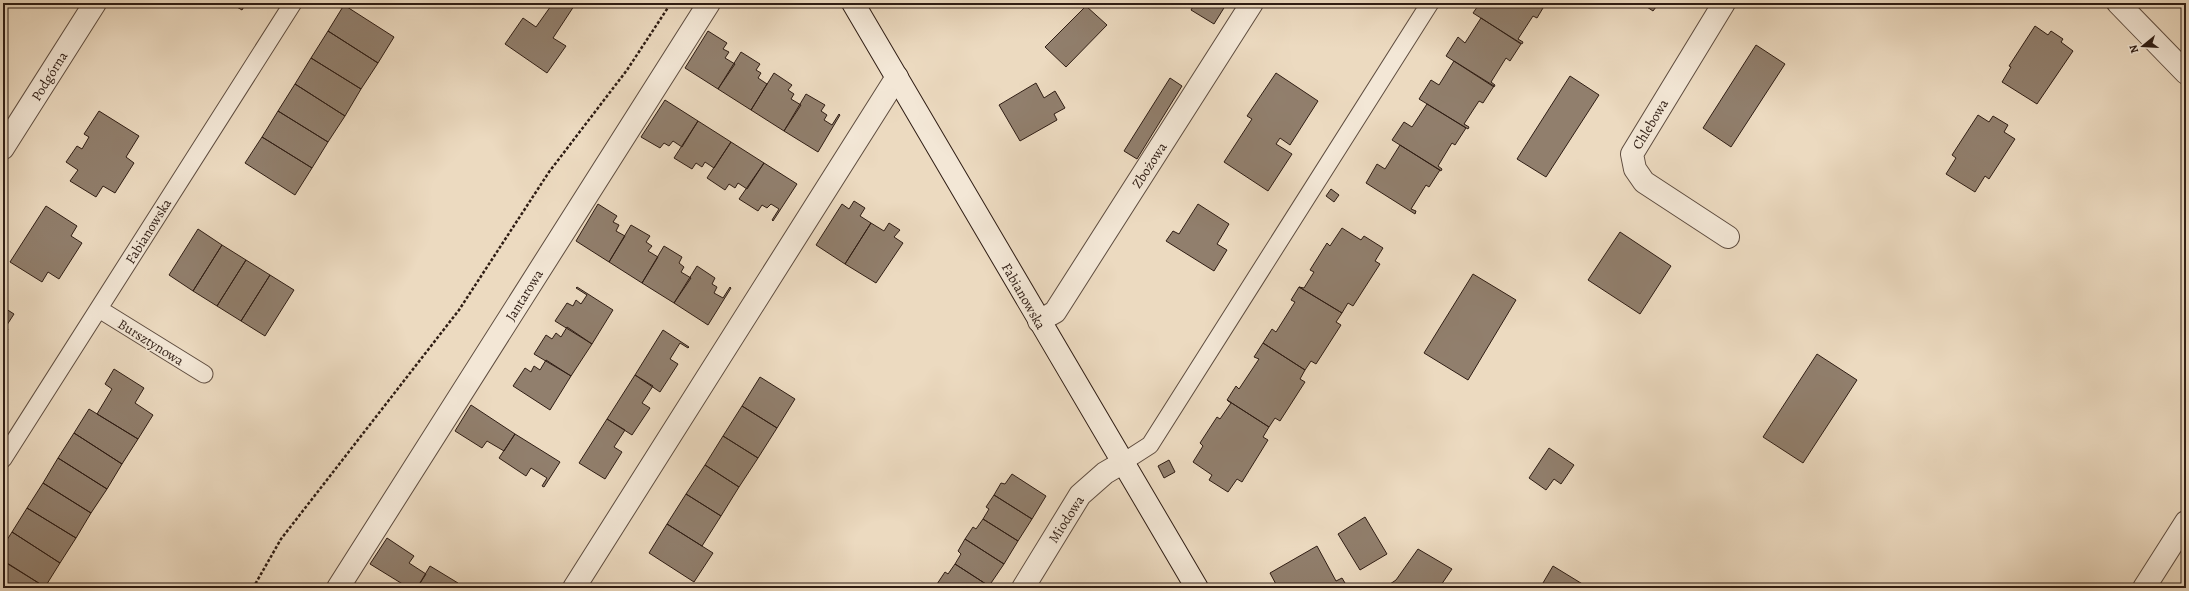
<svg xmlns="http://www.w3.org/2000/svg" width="2189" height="591" viewBox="0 0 2189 591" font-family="Alegreya,serif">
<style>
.building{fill:#917f6d;stroke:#2f1d14}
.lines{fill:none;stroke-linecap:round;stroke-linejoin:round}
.lane-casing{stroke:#5e4c3f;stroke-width:19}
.street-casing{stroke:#5e4c3f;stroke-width:24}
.secondary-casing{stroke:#2f1d14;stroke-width:24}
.path{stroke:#2f1d14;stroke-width:2.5;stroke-dasharray:3 2;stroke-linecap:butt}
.lane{stroke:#f3e7d6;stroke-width:17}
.street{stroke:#f3e7d6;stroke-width:22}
.secondary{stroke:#f3e7d6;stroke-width:22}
.labels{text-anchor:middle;stroke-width:3;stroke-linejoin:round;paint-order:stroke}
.street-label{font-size:14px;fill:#2f1d14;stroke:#f3e7d6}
</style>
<rect width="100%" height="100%" fill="#ecdac0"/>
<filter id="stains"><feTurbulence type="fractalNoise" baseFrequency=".005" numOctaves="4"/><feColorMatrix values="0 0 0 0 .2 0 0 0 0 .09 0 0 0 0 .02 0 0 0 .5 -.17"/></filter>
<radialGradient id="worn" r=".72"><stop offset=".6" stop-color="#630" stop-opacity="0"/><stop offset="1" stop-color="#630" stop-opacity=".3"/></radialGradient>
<path class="building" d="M230,3H246L242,10Z
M553,3H576L553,38L566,46L547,73L505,44L523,18L536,27Z
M1178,3H1187L1184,7Z
M1195,3H1227L1214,24L1191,10Z
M1480,3H1546L1537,18L1533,16L1518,39L1523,42L1522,44L1473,13Z
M1641,3H1659L1653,11Z
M344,5L394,37L378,63L328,31Z
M1086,6L1107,25L1066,67L1045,47Z
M1481,18L1521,44L1510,61L1506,58L1491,82L1495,85L1494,87L1446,56L1458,37L1465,43Z
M2035,26L2048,35L2051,31L2063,39L2061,42L2073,51L2037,104L2002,82L2011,67L2009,66Z
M328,31L378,63L361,89L311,58Z
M708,31L727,43L723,49L729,52L725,58L735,64L718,89L685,68Z
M1756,45L1785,64L1731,147L1703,128Z
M741,52L760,64L756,70L761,73L758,78L767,84L751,110L718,89Z
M311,58L361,89L345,116L295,84Z
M1454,61L1494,86L1483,103L1479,101L1464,124L1469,127L1468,129L1419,99L1431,80L1439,85Z
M774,73L792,85L788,90L794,94L791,99L801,105L784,131L751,110Z
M1276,73L1318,101L1290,145L1280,138L1276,144L1292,154L1268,191L1224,162L1252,119L1247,116Z
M1570,76L1599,95L1546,177L1517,159Z
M1170,78L1182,86L1137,159L1124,151Z
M1036,83L1044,98L1055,91L1065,108L1054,114L1057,120L1020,141L999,105Z
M295,84L345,116L328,142L278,111Z
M806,94L825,105L821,111L827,115L824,120L832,125L839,114L840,115L818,152L784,131Z
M665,100L698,121L682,147L673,141L669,146L664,143L660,148L641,137Z
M1427,104L1466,128L1455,145L1452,143L1438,166L1442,169L1441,171L1392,140L1404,122L1412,127Z
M99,111L139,136L126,157L134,163L115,193L103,186L96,197L70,181L78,170L66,162L77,146L82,149L89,137L84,134Z
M278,111L328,142L312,168L262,137Z
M1978,115L1989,122L1993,116L2008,125L2004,132L2015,139L1989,179L1985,176L1975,192L1946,174L1956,158L1952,155Z
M698,121L731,142L714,168L705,162L702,167L696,163L692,169L674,158Z
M262,137L312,168L295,195L245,163Z
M731,142L764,163L747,189L738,183L735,188L729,184L725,190L707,178Z
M1400,145L1440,170L1429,187L1426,185L1411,209L1416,211L1415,214L1366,183L1377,164L1385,169Z
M764,163L797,184L773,221L772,220L779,209L771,204L767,208L762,205L758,211L739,199Z
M1331,189L1339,195L1334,202L1326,196Z
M854,201L865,208L860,216L871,223L845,264L816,245L842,204L849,209Z
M598,204L617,216L613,222L619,225L616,231L625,236L609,262L576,241Z
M1198,204L1229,224L1217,244L1227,250L1214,271L1166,241L1173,231L1179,234Z
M46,206L77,226L71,236L82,243L59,279L48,272L42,282L10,262Z
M871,223L884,231L889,223L900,230L894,237L903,243L876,283L845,264Z
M631,225L650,236L646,242L652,246L648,251L658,257L642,283L609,262Z
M1342,228L1361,240L1364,236L1383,248L1375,261L1380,264L1353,306L1348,303L1342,313L1299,287L1304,288L1314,272L1310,270L1327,243L1330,246Z
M198,229L222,245L193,291L169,275Z
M1620,232L1671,266L1640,314L1588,280Z
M222,245L246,260L217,306L193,291Z
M664,246L682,257L679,263L684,267L681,272L691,278L674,303L642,283Z
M246,260L270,275L241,321L217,306Z
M697,266L715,278L712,284L717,287L714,293L723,298L730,287L731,288L708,325L674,303Z
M1473,274L1516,300L1468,380L1424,353Z
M270,275L294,290L265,336L241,321Z
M577,287L613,310L592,344L555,321L567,303L573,306L576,300L581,304L587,295L576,288Z
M1299,287L1342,313L1336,322L1341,325L1316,364L1311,361L1305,370L1263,343L1272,329L1276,332L1295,302L1291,300Z
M3,307L14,314L5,328L8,329L3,338Z
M567,327L592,344L571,376L534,354L546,335L552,339L556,333L561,337Z
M663,330L689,347L688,348L680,343L670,359L678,364L660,392L635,375Z
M1263,343L1305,370L1300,379L1305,382L1280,421L1275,418L1269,427L1227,400L1236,386L1239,389L1259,359L1254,357Z
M1817,354L1857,380L1803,463L1763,437Z
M546,360L571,376L550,410L513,386L525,368L531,372L534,366L540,370Z
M114,369L144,388L135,403L153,415L138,439L97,414L112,389L105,384Z
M635,375L653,386L642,403L650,408L632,435L607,419Z
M760,377L795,399L777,428L742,406Z
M1227,400L1269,427L1263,437L1268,440L1242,482L1237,479L1228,492L1209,480L1212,475L1193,462L1203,446L1200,443L1217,417L1220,419L1231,403Z
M471,405L515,434L504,451L487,441L482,448L455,431Z
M742,406L777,428L758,458L723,436Z
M89,409L138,439L122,464L74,433Z
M607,419L625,430L614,447L622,452L605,479L579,463Z
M74,433L122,464L107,489L58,458Z
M515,434L560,462L544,487L542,486L547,478L531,468L526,476L499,458Z
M723,436L758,458L739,487L705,465Z
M1549,448L1574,465L1561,484L1554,479L1546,490L1529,478Z
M58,458L107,489L91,513L43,483Z
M1169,460L1175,472L1164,478L1158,466Z
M705,465L739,487L721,516L686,494Z
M1012,474L1046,496L1032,519L994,495L1001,483L1005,484Z
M43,483L91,513L76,538L27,508Z
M686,494L721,516L702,546L667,524Z
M994,495L1032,519L1018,541L983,519L989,509L986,507Z
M27,508L76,538L60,563L12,532Z
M1365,517L1387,554L1360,570L1338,534Z
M983,519L1018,541L1004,564L965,539L973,527L976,529Z
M667,524L713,553L694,582L649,553Z
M12,532L60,563L45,587L3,561V546Z
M387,538L414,556L409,563L426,574L417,588H409L370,564Z
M965,539L1004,564L989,586L955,564L961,554L958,551Z
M1317,546L1336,581L1342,578L1348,588H1278L1270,573Z
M1418,549L1452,569L1439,588H1384L1396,580Z
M4,561L45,587L44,588H3Z
M955,564L989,586L988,588H943L937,584L945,572L948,574Z
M430,566L458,583L455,588H417Z
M1553,566L1589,588H1540Z
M937,584L943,588H935Z"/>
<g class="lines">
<g class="lane-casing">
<path id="lane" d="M99,309L204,374
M3,459L293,3
M1122,463L1150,445L1430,3"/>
</g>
<g class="street-casing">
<path id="street" d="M1724,3L1632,154L1635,169L1644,182L1728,237
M2118,3L2186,73
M3,148L95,3
M1039,321L1055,312L1252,3
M338,588L709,3
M574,588L897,77
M1023,588L1080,495L1105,473L1122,463
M2144,588L2186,522"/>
</g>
<g class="secondary-casing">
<path id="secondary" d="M853,3L1197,588"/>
</g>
<path class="path" d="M253,588L281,539L459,310L549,172L627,70L671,3"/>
<use href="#lane" class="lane"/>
<use href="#street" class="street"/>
<use href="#secondary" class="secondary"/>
</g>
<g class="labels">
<g class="street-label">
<text transform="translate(49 76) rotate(-58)" y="5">Podgórna</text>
<text transform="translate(1650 124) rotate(-59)" y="5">Chlebowa</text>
<text transform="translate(1149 165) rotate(-57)" y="5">Zbożowa</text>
<text transform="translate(148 231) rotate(-58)" y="5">Fabianowska</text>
<text transform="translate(524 295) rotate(-58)" y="5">Jantarowa</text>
<text transform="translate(1024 296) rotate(60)" y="5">Fabianowska</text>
<text transform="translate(151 342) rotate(32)" y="5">Bursztynowa</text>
<text transform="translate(1066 519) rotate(-57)" y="5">Miodowa</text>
</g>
</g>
<rect width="2189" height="591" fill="none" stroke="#ecdac0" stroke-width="16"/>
<rect x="4" y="4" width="2181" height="583" fill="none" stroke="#2f1d14" stroke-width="2"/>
<rect x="8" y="8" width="2173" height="575" fill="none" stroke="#2f1d14"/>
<g transform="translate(2143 46) rotate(252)" stroke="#f3e7d6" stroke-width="3" paint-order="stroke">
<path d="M0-3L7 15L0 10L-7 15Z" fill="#2f1d14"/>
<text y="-6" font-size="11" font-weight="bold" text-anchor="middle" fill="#2f1d14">N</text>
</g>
<rect width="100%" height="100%" filter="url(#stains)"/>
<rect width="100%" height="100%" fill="url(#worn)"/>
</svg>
